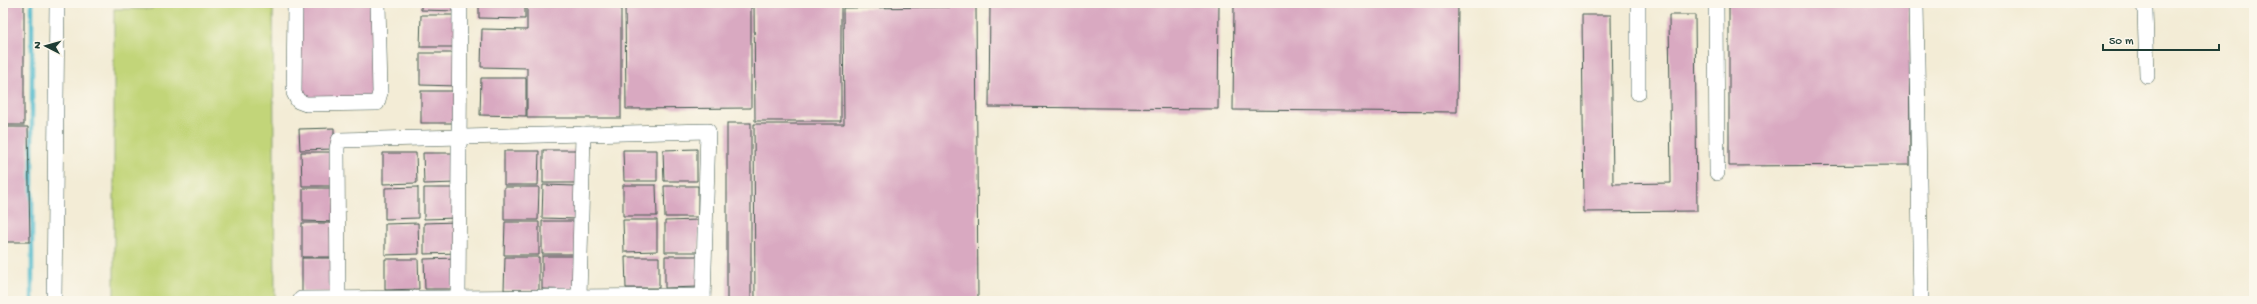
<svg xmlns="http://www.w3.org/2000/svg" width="2257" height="304" viewBox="0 0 2257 304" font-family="'Gochi Hand',sans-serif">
  <rect width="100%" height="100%" fill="#fbf7ec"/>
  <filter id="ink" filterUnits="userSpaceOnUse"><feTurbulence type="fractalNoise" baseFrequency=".025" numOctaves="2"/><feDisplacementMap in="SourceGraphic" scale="8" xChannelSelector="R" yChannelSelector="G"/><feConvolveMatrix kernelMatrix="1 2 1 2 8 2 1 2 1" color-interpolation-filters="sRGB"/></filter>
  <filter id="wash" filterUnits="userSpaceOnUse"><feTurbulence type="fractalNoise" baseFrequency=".012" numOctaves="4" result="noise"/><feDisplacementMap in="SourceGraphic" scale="16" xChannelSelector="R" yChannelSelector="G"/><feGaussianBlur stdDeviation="0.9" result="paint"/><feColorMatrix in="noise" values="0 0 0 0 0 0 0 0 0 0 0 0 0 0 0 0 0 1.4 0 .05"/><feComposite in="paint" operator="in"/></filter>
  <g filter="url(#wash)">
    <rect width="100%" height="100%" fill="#f3ecd6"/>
    <!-- green -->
    <path fill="#c2d579" stroke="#708956" d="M153 3H273L275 301H114V9H152Z"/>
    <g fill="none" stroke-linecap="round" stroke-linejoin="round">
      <!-- stream -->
      <path stroke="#50bacc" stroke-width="4.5" d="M32 301V3"/>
    </g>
    <g id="blocks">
      <!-- building -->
      <g fill="#d9a9c1">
        <rect x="3" y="3" width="21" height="122"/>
        <path d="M298 3H377L374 100H299Z"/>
        <path d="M421 3H458V11L421 10Z"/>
        <path d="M479 3H525V19L479 18Z"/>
        <path d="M527 3H621V118H527V68L481 67 482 29 527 30Z"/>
        <path d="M625 3H751V108L626 109Z"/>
        <path d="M754 3H841V121H755Z"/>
        <path d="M990 3H1219L1218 109 989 107Z"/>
        <path d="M1234 3H1458L1457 112 1233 110Z"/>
        <path d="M1729 3H1909L1910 165 1729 166Z"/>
        <path d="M976 7 978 301H755L754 124H844L843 8Z"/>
        <path d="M421 15H458L457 47H420Z"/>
        <path d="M1582 15H1611L1613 184 1671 183 1669 15H1695L1697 211 1584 212Z"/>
        <path d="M420 53H457V86L420 85Z"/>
        <path d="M481 78H526V116L480 115Z"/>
        <rect x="421" y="91" width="37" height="32"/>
        <rect x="727" y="123" width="24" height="178"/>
        <path d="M3 127H28L30 242H3Z"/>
        <path d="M334 128V149L300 150 299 129Z"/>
        <path d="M697 149V181H664L663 150Z"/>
        <rect x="543" y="150" width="34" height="33"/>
        <path d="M623 150H657V181H624Z"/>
        <path d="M504 151H539L538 185H504Z"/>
        <path d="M301 152H334V186H302Z"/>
        <path d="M383 153H416L417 183 383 184Z"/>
        <path d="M423 153H457V183L424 184Z"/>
        <path d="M543 185 577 186V219L542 218Z"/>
        <path d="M623 185H656L657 216H623Z"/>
        <path d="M664 186H698V217H665Z"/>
        <path d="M418 187V218L385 219V188Z"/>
        <path d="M504 187H539L538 220H504Z"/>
        <path d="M303 188H335L336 222 303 221Z"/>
        <path d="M424 188H457V218L424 219Z"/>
        <path d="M623 220H657V251L624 252Z"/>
        <path d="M699 220V252H665V221Z"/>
        <path d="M542 221H577L576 254H542Z"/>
        <path d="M457 222 458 253 424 254V223Z"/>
        <path d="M505 222H539V255H504Z"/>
        <rect x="302" y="223" width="33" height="34"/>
        <path d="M418 223 419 254 385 255V224Z"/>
        <path d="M542 256H577V290L542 289Z"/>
        <path d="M665 256H699V287L665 288Z"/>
        <path d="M505 257H539V290H504Z"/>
        <path d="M625 257H659V288H626Z"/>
        <rect x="302" y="258" width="33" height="34"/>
        <path d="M457 258 458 289H425L424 259Z"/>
        <path d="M385 259H418L419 289 385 290Z"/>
      </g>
    </g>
  </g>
  <g filter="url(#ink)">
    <use href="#blocks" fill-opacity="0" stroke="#3f574c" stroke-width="1"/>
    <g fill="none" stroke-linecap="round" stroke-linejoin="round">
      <defs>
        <g id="minor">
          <path d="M295 3 294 93 298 101 306 104 377 103 380 93 378 3"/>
          <path d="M1716 3 1717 173"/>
          <path d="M1916 3 1921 301"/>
          <path d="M2142 3 2145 9 2147 76"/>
          <path d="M1638 93V3"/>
          <path d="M579 297 583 134"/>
          <path d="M458 298 460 3"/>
          <path d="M301 299 703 296"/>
          <path d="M338 299 337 148 339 140 708 131 703 301"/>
          <path d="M54 301 57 3"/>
        </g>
      </defs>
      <!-- minor casing -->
      <use href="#minor" stroke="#3f574c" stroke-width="16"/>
      <!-- minor -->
      <use href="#minor" stroke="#fff" stroke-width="15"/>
    </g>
  </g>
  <!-- margin -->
  <rect width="2257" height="304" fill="none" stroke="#fbf7ec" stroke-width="16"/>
  <!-- north arrow -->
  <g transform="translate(46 46) rotate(276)" stroke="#fbf7ec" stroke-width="3" paint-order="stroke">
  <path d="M0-3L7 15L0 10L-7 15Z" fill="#1f3d34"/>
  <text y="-6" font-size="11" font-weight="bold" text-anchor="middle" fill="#1f3d34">N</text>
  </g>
  <!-- scale -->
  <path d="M2103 44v6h116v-6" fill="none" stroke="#1f3d34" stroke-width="2"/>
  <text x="2109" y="44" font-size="12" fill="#1f3d34" stroke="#fbf7ec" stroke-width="3" paint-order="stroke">50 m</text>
</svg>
